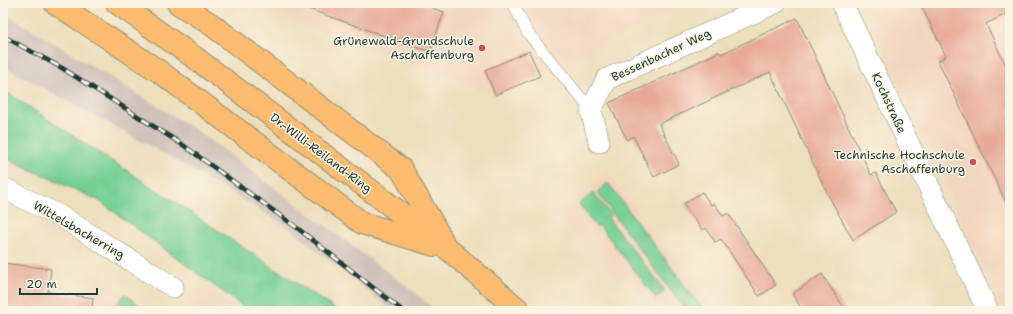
<svg xmlns="http://www.w3.org/2000/svg" width="1013" height="314" viewBox="0 0 1013 314" font-family="'Shantell Sans',sans-serif">
  <rect width="100%" height="100%" fill="#fcf5e5"/>
  <filter id="ink" filterUnits="userSpaceOnUse"><feTurbulence type="fractalNoise" baseFrequency=".025" numOctaves="2"/><feDisplacementMap in="SourceGraphic" scale="8" xChannelSelector="R" yChannelSelector="G"/><feConvolveMatrix kernelMatrix="1 2 1 2 8 2 1 2 1" color-interpolation-filters="sRGB"/></filter>
  <filter id="wash" filterUnits="userSpaceOnUse"><feTurbulence type="fractalNoise" baseFrequency=".012" numOctaves="4" result="noise"/><feDisplacementMap in="SourceGraphic" scale="16" xChannelSelector="R" yChannelSelector="G"/><feGaussianBlur stdDeviation="0.9" result="paint"/><feColorMatrix in="noise" values="0 0 0 0 0 0 0 0 0 0 0 0 0 0 0 0 0 1.4 0 .05"/><feComposite in="paint" operator="in"/></filter>
  <g filter="url(#wash)">
    <rect width="100%" height="100%" fill="#eddebc"/>
    <!-- built -->
    <g fill="#f2d5be">
      <path d="M264 3H687L540 76 495 95 414 64 323 33 273 9Z"/>
      <path d="M890 3H1010V311H1004L867 13Z"/>
      <path d="M607 172 716 311H655L555 214Z"/>
      <path d="M87 265 147 311H82Z"/>
      <path d="M204 285 237 311H186Z"/>
    </g>
    <!-- industrial -->
    <path fill="#cfc1ba" d="M3 12 195 129 409 288 437 311H393L285 225 170 157 3 66Z"/>
    <!-- green -->
    <g fill="#75cf95" stroke="#4a8664">
      <path d="M3 90 190 212 338 311H249L98 200 3 157Z"/>
      <path d="M608 183 704 311H686L597 192Z"/>
      <path d="M593 193 611 215 608 218 665 291 656 298 599 225 596 227 579 204Z"/>
      <path d="M125 294 147 311H112Z"/>
    </g>
    <g id="blocks">
      <!-- building -->
      <g fill="#e8aa98">
        <path d="M301 3H418L444 12 430 52 300 6Z"/>
        <path d="M920 3H1010V12L986 24 1010 74V211L938 61 946 56Z"/>
        <path d="M797 18 871 175 876 173 896 212 853 240 828 195 770 72 659 124 679 164 654 177 633 136 627 140 609 103 719 52 721 54Z"/>
        <path d="M529 51 540 76 495 95 485 70Z"/>
        <path d="M702 192 711 205 714 203 723 216 728 213 776 285 759 296 721 239 715 242 706 228 702 230 684 204Z"/>
        <path d="M3 263 51 269 48 292 93 298 92 311H3Z"/>
        <path d="M822 274 846 311H803L792 294Z"/>
      </g>
    </g>
  </g>
  <g filter="url(#ink)">
    <use href="#blocks" fill-opacity="0" stroke="#868e78" stroke-width="1"/>
    <g fill="none" stroke-linecap="round" stroke-linejoin="round">
      <defs>
        <path id="lane" d="M513 3 527 32 591 110"/>
        <g id="street">
          <path d="M842 3 988 311"/>
          <path d="M599 142 591 110 607 79 775 3"/>
          <path d="M3 188 60 216 173 287"/>
        </g>
        <g id="highway">
          <path d="M55 3 160 72 362 223 434 245"/>
          <path d="M117 3 198 60 448 249 520 311"/>
          <path d="M178 3 212 25 401 169 442 240"/>
        </g>
      </defs>
      <!-- lane casing -->
      <use href="#lane" stroke="#868e78" stroke-width="12"/>
      <!-- street casing -->
      <use href="#street" stroke="#868e78" stroke-width="22"/>
      <!-- highway casing -->
      <use href="#highway" stroke="#868e78" stroke-width="24"/>
      <!-- lane -->
      <use href="#lane" stroke="#fff" stroke-width="11"/>
      <!-- street -->
      <use href="#street" stroke="#fff" stroke-width="21"/>
      <!-- highway -->
      <use href="#highway" stroke="#fdbc6f" stroke-width="22"/>
      <defs>
        <path id="rail" d="M3 36 62 68 183 145 296 227 403 311"/>
      </defs>
      <!-- rail casing -->
      <use href="#rail" stroke="#1f3d34" stroke-width="4.5"/>
      <!-- rail -->
      <use href="#rail" stroke="#fcf5e5" stroke-width="3" stroke-dasharray="9" stroke-linecap="butt"/>
    </g>
  </g>
  <!-- markers -->
  <g fill="#d1495b" stroke="#fcf5e5" stroke-width="1.5">
    <circle cx="482" cy="48" r="4"/>
    <circle cx="973" cy="162" r="4"/>
  </g>
  <g text-anchor="middle" stroke-width="3" stroke-linejoin="round" paint-order="stroke">
    <!-- poi labels -->
    <g font-size="12" fill="#1f3d34" stroke="#fcf5e5" text-anchor="end">
      <text x="474" y="45">Grünewald-Grundschule<tspan x="474" dy="14">Aschaffenburg</tspan></text>
      <text x="965" y="159">Technische Hochschule<tspan x="965" dy="14">Aschaffenburg</tspan></text>
    </g>
    <!-- street labels -->
    <g font-size="12" fill="#1f3d34" stroke="#fcf5e5">
      <text transform="translate(661 55) rotate(-25)" y="4">Bessenbacher Weg</text>
      <text transform="translate(889 103) rotate(65)" y="4">Kochstraße</text>
      <text transform="translate(321 153) rotate(37)" y="4">Dr.-Willi-Reiland-Ring</text>
      <text transform="translate(79 230) rotate(30)" y="4">Wittelsbacherring</text>
    </g>
  </g>
  <!-- margin -->
  <rect width="1013" height="314" fill="none" stroke="#fcf5e5" stroke-width="16"/>
  <!-- scale -->
  <path d="M20 288v6h77v-6" fill="none" stroke="#1f3d34" stroke-width="2"/>
  <text x="26" y="288" font-size="12" fill="#1f3d34" stroke="#fcf5e5" stroke-width="3" paint-order="stroke">20 m</text>
</svg>
